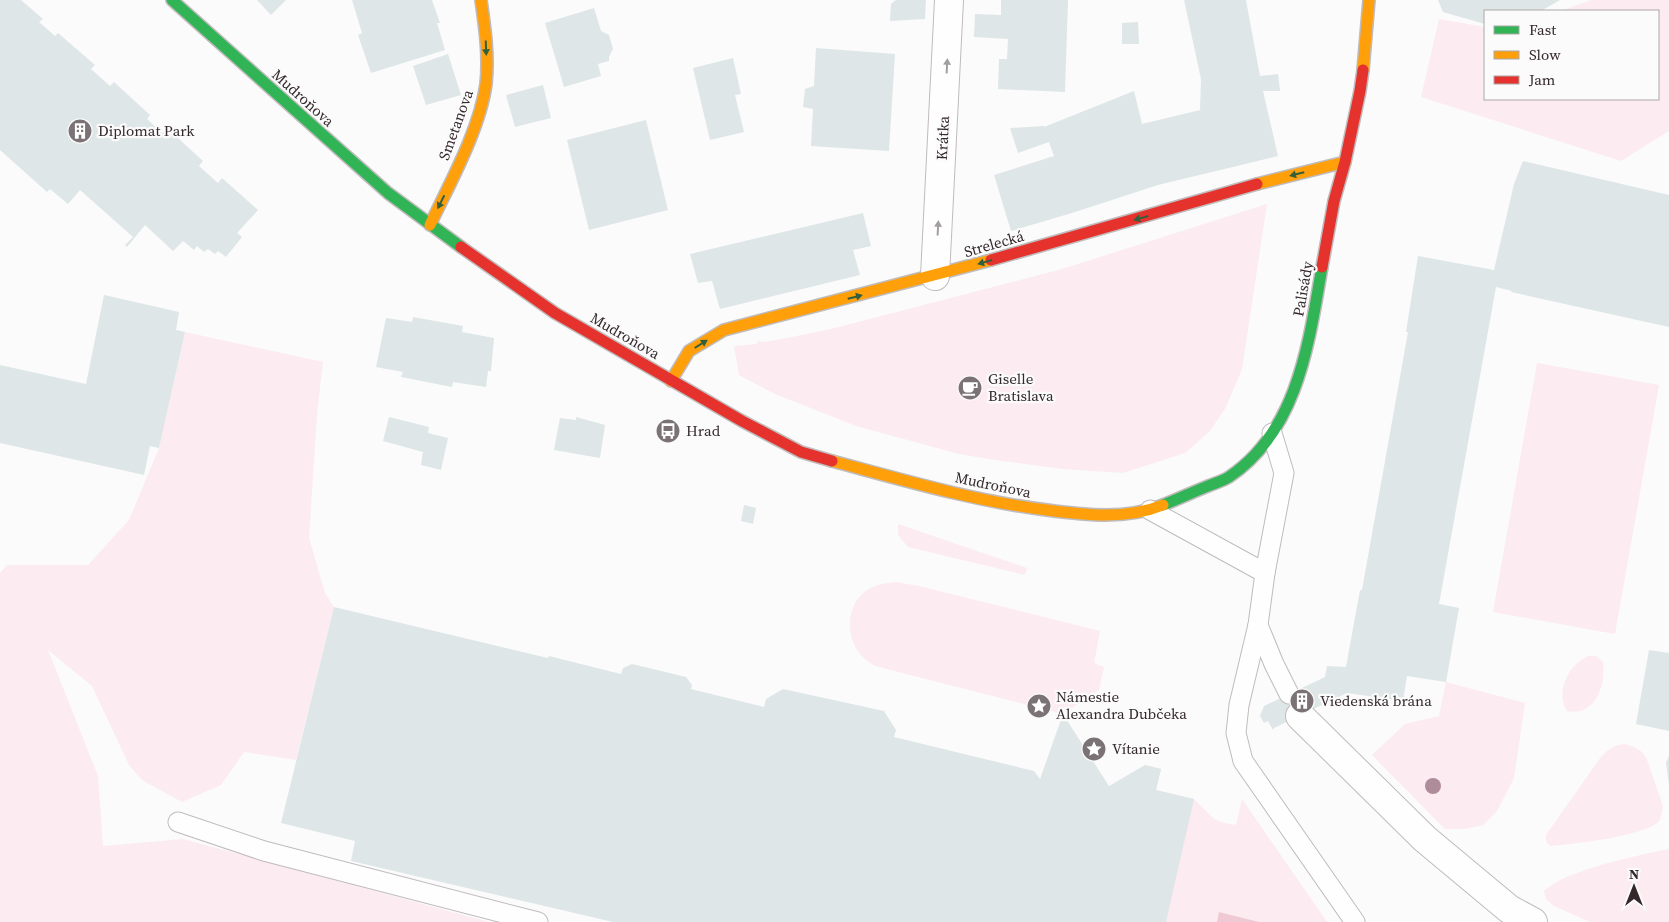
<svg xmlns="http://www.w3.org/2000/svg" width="1669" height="922" viewBox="0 0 1669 922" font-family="'Source Serif 4',serif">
  <rect width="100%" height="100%" fill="#fbfbfb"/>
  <!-- green -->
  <g fill="#fcebf0">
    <path d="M1591 0H1669V131L1621 161 1421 97 1439 19 1485 27V99H1658V11H1561Z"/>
    <path d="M1267 204 1242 369 1226 407 1210 431 1185 453 1123 473 1063 469 995 460 959 454 856 426 775 394 739 375 734 346 757 344V341L764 342 787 338 831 329 1062 269Z"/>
    <path d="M185 332 323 362 317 414 309 538 325 593 334 607 296 760 244 752 221 785 182 802 142 780 129 765 92 686 48 650 98 776 103 846 183 839 489 922H0V573L7 565H88L129 520 159 448Z"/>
    <path d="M1537 363 1659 385 1615 634 1493 612Z"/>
    <path d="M898 524 1027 568 1025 575 908 547 898 535Z"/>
    <path d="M896 582 919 586 1100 631 1094 663 1104 667 1099 690 1063 714 875 666C870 663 864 659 860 654 845 635 846 602 869 589 877 584 887 583 896 582Z"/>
    <path d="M1588 656H1596L1603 662C1606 684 1596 717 1567 711 1555 693 1568 665 1588 656Z"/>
    <path d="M1446 682 1525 703 1514 778 1497 811 1483 825 1465 829H1445L1372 755 1405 724 1439 716Z"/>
    <path d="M1625 744 1634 747 1642 752 1647 760 1663 806 1660 820C1648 836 1573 844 1551 846 1546 844 1546 840 1546 835L1601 757C1608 749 1614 745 1625 744Z"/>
    <path d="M1145 765 1161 769 1156 790 1194 799 1214 819 1224 823 1236 825 1242 799 1327 922H1076Z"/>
    <path d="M1669 849V922H1590L1554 906 1546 899 1544 891C1565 870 1639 855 1669 849Z"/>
  </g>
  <!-- water -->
  <path fill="#efcad5" d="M1219 912 1259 922H1217Z"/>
  <!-- building -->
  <g fill="#dee6e7">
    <path d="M0 0H21L43 19 39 22 55 36 58 33 95 65 91 69 110 86 114 82 150 115 147 119 162 133 167 128 203 161 199 166 218 183 222 178 258 210 237 233 242 237 226 257 218 251 215 254 208 249 204 252 197 246 194 250 183 241 173 251 145 225 127 247 125 245 133 237 80 190 68 204 50 189 47 192 0 150Z"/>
    <path d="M257 0H286L271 15Z"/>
    <path d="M352 0H432L440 23H437L445 50 371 73 358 35 362 33Z"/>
    <path d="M896 0H926L925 19 890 21 891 4Z"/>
    <path d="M1001 0H1068L1065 92 998 89 999 59H1007L1008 39 974 37 975 14 1001 15Z"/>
    <path d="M1184 0H1246L1260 76 1278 74 1280 91H1263L1278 156 1158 185 1072 213 1011 231 994 175 1054 156 1049 142 1018 153 1010 128 1044 126V127L1134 91 1142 124 1200 110 1201 79Z"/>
    <path d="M1438 0H1560L1541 11H1485V24L1443 12Z"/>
    <path d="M594 8 601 31 609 35 613 49 609 57V61L598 64 601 76 564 87 545 23Z"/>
    <path d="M1138 22 1139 44H1122V23Z"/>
    <path d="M816 48 895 54 889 151 811 146 813 109 803 107 805 89 814 86Z"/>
    <path d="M448 54 461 95 426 105 413 66Z"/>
    <path d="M733 58 741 94 735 95 744 132 710 140 693 68Z"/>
    <path d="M543 85 551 118 515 127 506 95Z"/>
    <path d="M646 120 668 210 589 230 567 140Z"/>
    <path d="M1523 161 1669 195V327L1511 292 1512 291 1496 287 1439 604 1459 608 1446 682 1407 676 1403 701 1347 693 1274 728 1273 730 1268 721 1264 723 1260 716 1264 706 1325 677 1327 666 1346 667 1360 590H1362L1408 332H1406L1418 256 1494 270 1514 184Z"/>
    <path d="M863 213 871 246 853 250 860 275 720 309 712 281 698 283 690 254Z"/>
    <path d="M104 295 179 312 176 330 185 332 159 448 150 446 144 475 0 443V365L86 384Z"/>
    <path d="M413 317 463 326 462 332 494 338 491 371H488L486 387 453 382 452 387 401 377 403 372 376 367 386 318 412 322Z"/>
    <path d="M389 417 429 427 428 433 448 438 441 470 421 465 423 452 383 441Z"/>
    <path d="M576 417 605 425 600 458 554 450 560 418 576 420Z"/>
    <path d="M744 505 756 508 753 524 741 521Z"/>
    <path d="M334 607 548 658 549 656 621 674 623 668 632 664 686 677 692 685 691 689 764 707 766 699 783 689 884 711 896 730 894 737 1034 771 1040 779 1063 714 1109 786 1145 765 1161 769 1156 790 1194 799 1166 922H613L351 861 355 841 281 823Z"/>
    <path d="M1649 650 1669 653V731L1636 724Z"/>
    <path d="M1669 756V784L1666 763Z"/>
  </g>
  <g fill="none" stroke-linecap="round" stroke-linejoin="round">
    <defs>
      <g id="lane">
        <path d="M1150 510 1265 573 1258 625 1239 705 1236 733 1243 761 1355 922"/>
        <path d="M1265 573 1284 473 1272 433"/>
        <path d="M1258 625 1274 664 1289 694"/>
        <path d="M178 822 264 851 538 922"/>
      </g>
      <g id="street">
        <path d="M935 276 949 0"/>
        <path d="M1300 716 1425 839 1509 909 1533 922"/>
      </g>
      <g id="fast">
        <path d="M172 0 388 193 461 247"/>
        <path d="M1163 505C1178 499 1193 492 1208 486 1215 483 1223 481 1229 477 1298 431 1309 342 1322 267"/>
      </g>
      <g id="slow">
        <path d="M1363 70 1369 0"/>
        <path d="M1257 184 1345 162"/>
        <path d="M430 225C450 183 480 129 486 84 489 56 485 28 481 0"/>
        <path d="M671 381 689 351 724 330 991 260"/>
        <path d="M832 461C903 480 974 501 1047 510 1085 515 1126 520 1163 505"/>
      </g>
      <g id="jam">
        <path d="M461 247 555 313 742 421 801 452 832 461"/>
        <path d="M991 260 1257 184"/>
        <path d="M1322 267 1334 201 1345 162 1360 91 1363 70"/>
      </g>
    </defs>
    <!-- lane casing -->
    <use href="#lane" stroke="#c0bbbc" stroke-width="21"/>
    <!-- street casing -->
    <use href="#street" stroke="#c0bbbc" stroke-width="30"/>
    <!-- fast casing -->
    <use href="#fast" stroke="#c0bbbc" stroke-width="14"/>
    <!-- slow casing -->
    <use href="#slow" stroke="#c0bbbc" stroke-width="14"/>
    <!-- jam casing -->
    <use href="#jam" stroke="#c0bbbc" stroke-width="14"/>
    <!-- lane -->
    <use href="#lane" stroke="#fefefe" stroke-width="19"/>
    <!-- street -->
    <use href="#street" stroke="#fefefe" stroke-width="28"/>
    <!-- fast -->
    <use href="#fast" stroke="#30b455" stroke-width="11"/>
    <!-- slow -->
    <use href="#slow" stroke="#ff9f0a" stroke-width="11"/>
    <!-- jam -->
    <use href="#jam" stroke="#e5322d" stroke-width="11"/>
  </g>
  <!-- trees -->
  <circle fill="#af8c99" cx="1433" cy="786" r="8"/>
  <!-- one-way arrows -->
  <defs><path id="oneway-solid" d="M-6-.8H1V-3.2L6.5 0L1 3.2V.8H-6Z" transform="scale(1.25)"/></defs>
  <g fill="#32603c">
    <use href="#oneway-solid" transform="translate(486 48) rotate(88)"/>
    <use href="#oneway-solid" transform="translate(1297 174) rotate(166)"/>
    <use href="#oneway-solid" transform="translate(441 202) rotate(116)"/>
    <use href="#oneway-solid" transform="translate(1141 218) rotate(164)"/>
    <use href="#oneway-solid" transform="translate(985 262) rotate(164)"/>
    <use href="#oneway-solid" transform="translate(855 297) rotate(-14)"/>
    <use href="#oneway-solid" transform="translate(701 344) rotate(-32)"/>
  </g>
  <g fill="#a39e9f">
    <use href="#oneway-solid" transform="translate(947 66) rotate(-87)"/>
    <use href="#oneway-solid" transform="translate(938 228) rotate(-87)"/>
  </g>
  <!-- icons -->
  <defs>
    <symbol id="building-disc" viewBox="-11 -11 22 22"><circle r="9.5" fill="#7a7274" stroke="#fbfbfb"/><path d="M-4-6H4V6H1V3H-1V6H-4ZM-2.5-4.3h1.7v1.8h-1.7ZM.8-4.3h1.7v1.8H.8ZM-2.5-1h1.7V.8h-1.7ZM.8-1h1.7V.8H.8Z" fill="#fff"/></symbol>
    <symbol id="cafe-disc" viewBox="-11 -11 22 22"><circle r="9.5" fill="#7a7274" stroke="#fbfbfb"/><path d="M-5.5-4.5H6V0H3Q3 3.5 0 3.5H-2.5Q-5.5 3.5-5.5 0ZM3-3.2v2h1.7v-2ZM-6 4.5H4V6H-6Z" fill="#fff"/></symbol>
    <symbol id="bus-disc" viewBox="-11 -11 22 22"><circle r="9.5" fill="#7a7274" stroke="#fbfbfb"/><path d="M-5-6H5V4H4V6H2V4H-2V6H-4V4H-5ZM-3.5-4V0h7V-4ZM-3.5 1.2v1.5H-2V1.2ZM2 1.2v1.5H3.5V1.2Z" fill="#fff"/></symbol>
    <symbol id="sight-disc" viewBox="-11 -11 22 22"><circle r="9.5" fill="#7a7274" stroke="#fbfbfb"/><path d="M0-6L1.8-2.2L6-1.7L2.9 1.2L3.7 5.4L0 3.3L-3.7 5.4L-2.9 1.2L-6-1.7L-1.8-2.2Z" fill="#fff"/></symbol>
  </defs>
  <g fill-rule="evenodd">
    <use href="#building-disc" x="66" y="117" width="28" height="28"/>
    <use href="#cafe-disc" x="956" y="374" width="28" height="28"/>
    <use href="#bus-disc" x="654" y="417" width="28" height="28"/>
    <use href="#building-disc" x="1288" y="687" width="28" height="28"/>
    <use href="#sight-disc" x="1025" y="692" width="28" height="28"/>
    <use href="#sight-disc" x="1080" y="735" width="28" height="28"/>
  </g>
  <g text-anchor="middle" stroke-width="4.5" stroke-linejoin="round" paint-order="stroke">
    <!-- street labels -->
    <g font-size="15" fill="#34282b" stroke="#fbfbfb">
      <text transform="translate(303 98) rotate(42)" y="5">Mudroňova</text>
      <text transform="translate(456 125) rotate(-70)" y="5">Smetanova</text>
      <text transform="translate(943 138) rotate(-87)" y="5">Krátka</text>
      <text transform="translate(994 244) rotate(-16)" y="5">Strelecká</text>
      <text transform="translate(1303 289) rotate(-80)" y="5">Palisády</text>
      <text transform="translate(625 336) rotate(30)" y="5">Mudroňova</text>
      <text transform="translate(993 485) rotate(12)" y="5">Mudroňova</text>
    </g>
    <!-- poi labels -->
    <g font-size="15" fill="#34282b" stroke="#fbfbfb" text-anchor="start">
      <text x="98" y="136">Diplomat Park</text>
      <text x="988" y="384">Giselle<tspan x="988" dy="17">Bratislava</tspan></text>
      <text x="686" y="436">Hrad</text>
      <text x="1056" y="702">Námestie<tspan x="1056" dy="17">Alexandra Dubčeka</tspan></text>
      <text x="1320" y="706">Viedenská brána</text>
      <text x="1112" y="754">Vítanie</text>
    </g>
  </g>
  <!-- legend -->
  <rect x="1484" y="10" width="175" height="90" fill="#fbfbfb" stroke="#aba7a8"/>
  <rect x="1494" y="26" width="25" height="8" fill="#30b455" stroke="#aba7a8"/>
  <text x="1529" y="35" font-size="15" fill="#34282b">Fast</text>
  <rect x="1494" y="51" width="25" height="8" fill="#ff9f0a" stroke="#aba7a8"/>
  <text x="1529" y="60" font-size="15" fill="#34282b">Slow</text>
  <rect x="1494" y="76" width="25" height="8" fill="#e5322d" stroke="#aba7a8"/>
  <text x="1529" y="85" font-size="15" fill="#34282b">Jam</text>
  <!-- north arrow -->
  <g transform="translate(1634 887)" stroke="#fbfbfb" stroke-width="4" paint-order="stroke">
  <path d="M0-4L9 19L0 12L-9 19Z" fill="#34282b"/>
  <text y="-8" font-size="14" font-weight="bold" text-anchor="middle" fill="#34282b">N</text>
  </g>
</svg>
